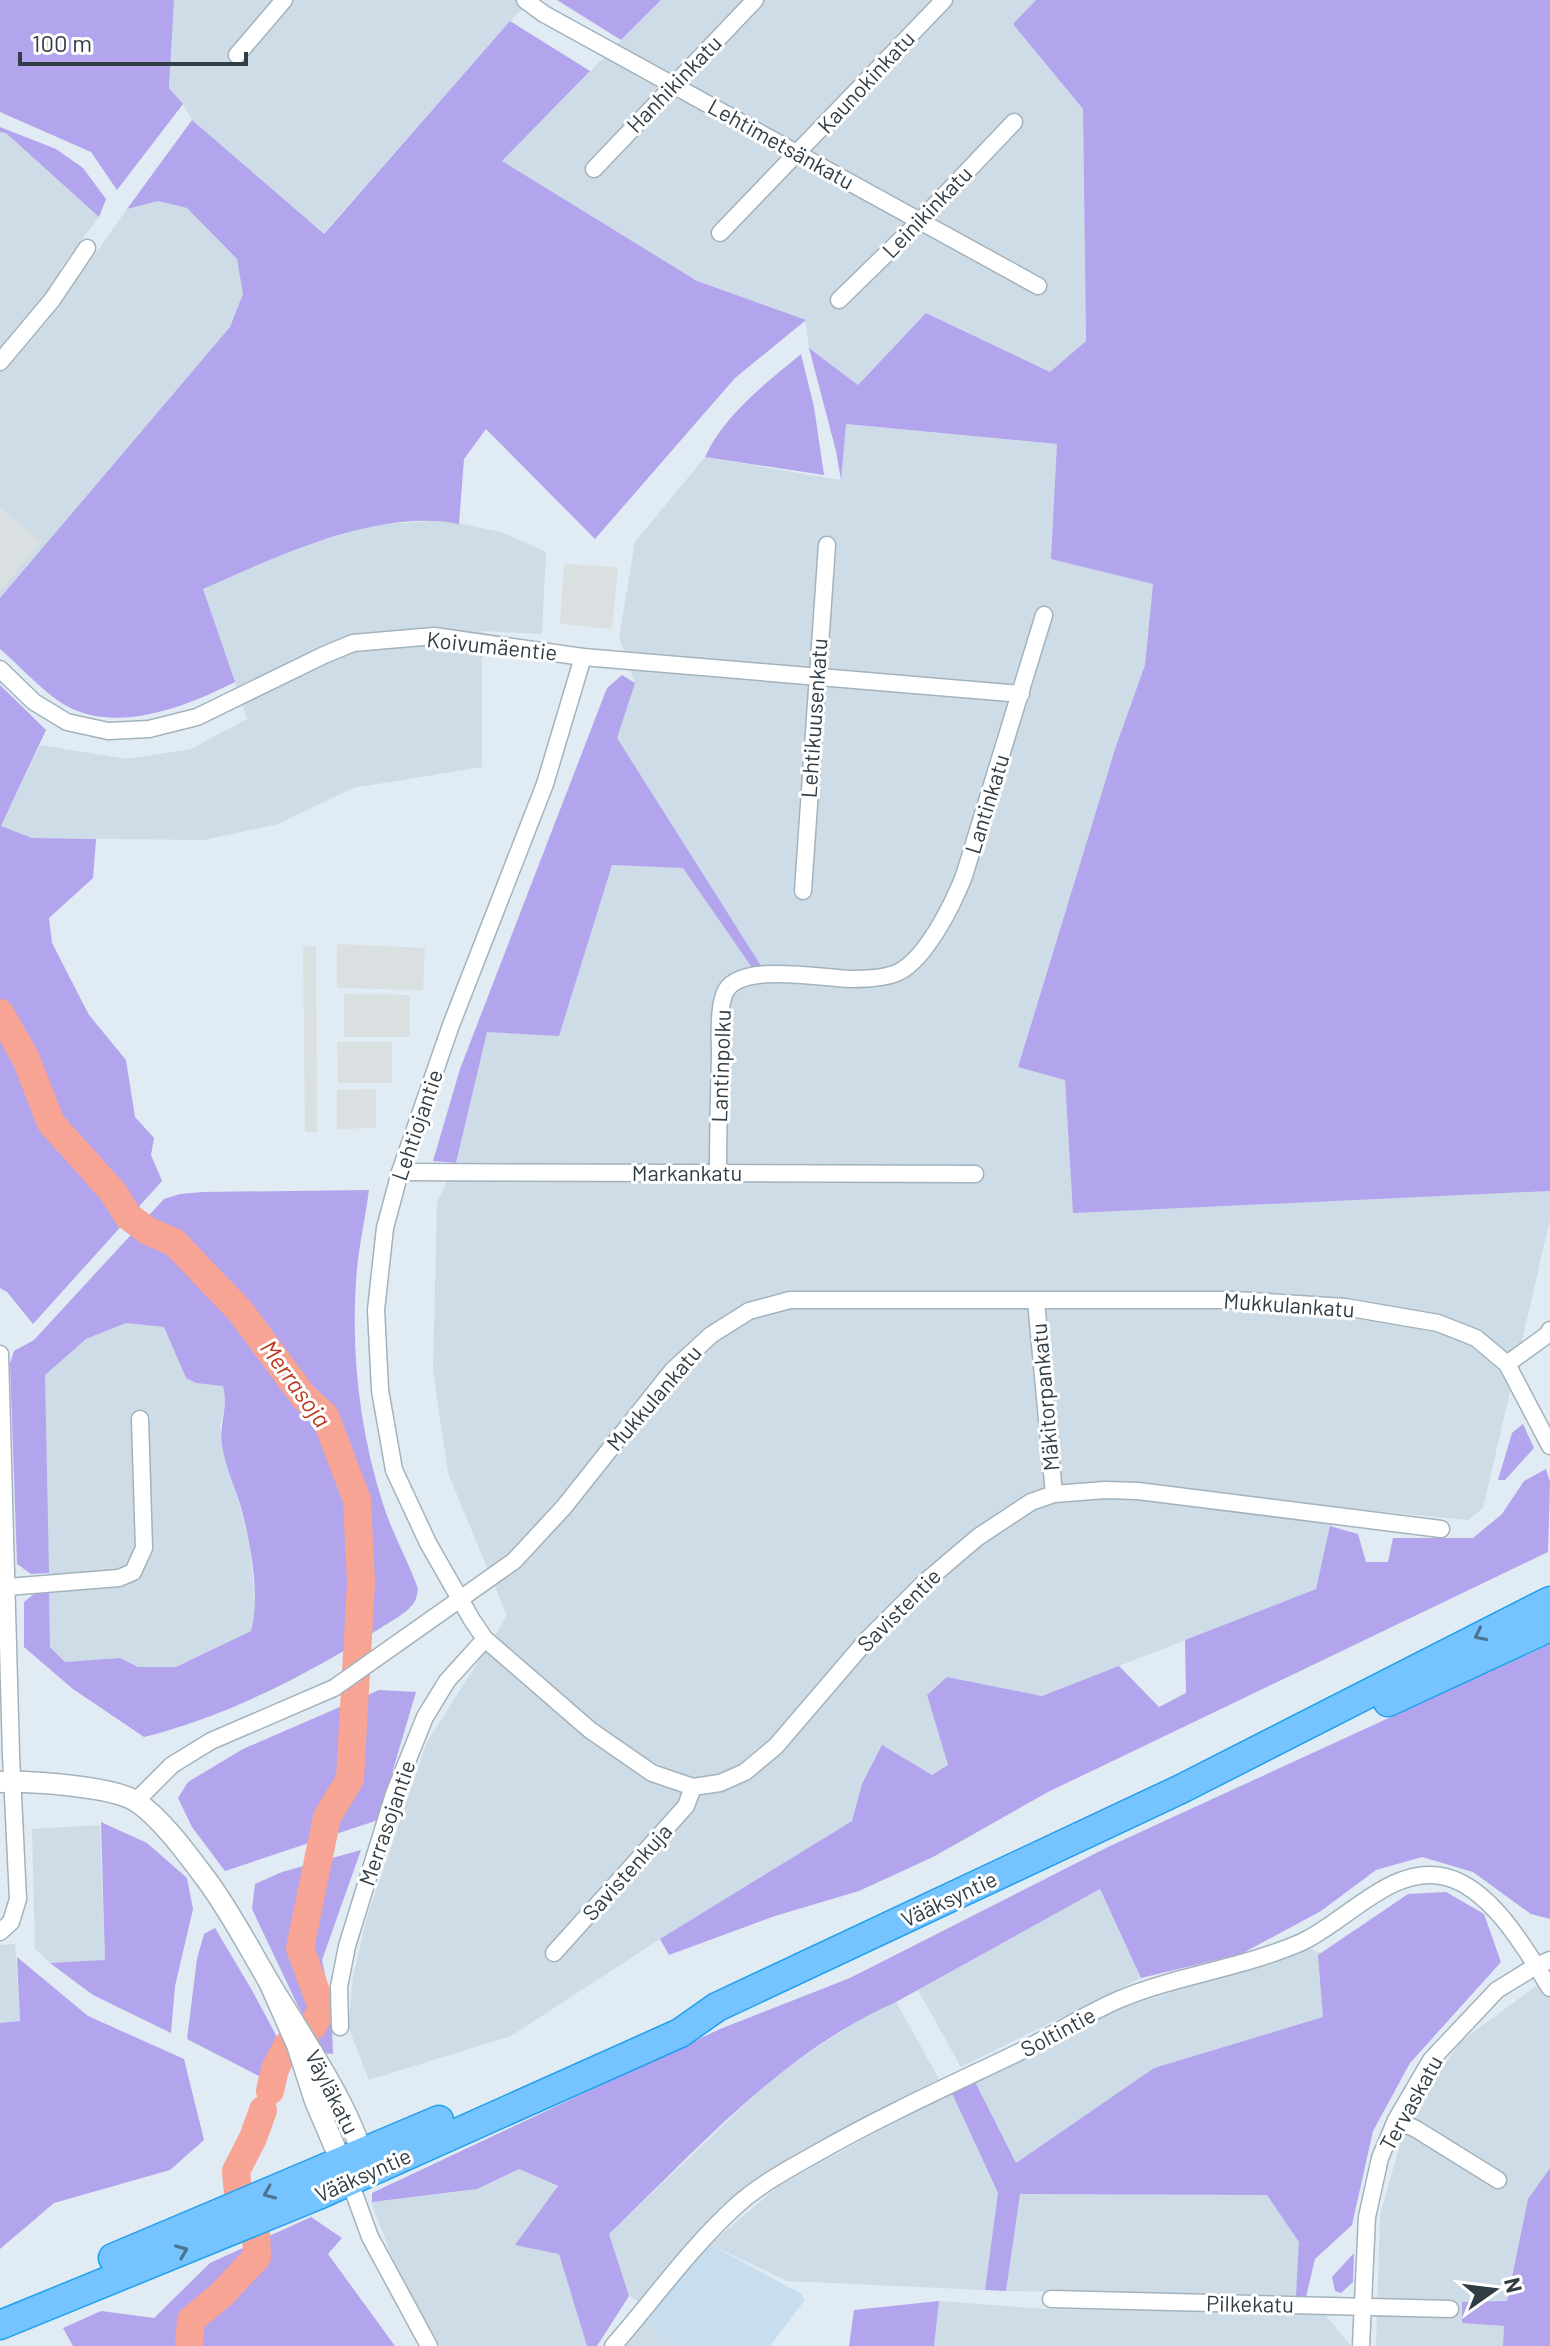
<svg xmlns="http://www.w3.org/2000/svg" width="1550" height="2346" viewBox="0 0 1550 2346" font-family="Barlow,sans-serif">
  <rect width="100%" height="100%" fill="#e1ebf3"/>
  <!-- residential -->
  <g fill="#cedce7">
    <path d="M174 0H532L510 21 323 234 192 120 183 104 169 89Z"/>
    <path d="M661 0H1036L1013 24 1083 109 1086 341 1050 372 926 313 858 385 809 348 805 320 697 281 501 161Z"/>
    <path d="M0 132 6 133 99 217 60 269 75 282 127 209 158 201 187 208 237 259 244 294 230 327 0 598Z"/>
    <path d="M845 424 1057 444 1153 584 1145 665 1116 746 1018 1066 1065 1080 1073 1212 1550 1191V1220L1483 1508 1468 1520 1335 1507 1316 1589 1042 1696 947 1677 927 1695 948 1765 932 1776 862 1784 852 1821 660 1939 511 2036 369 2080 348 2026 353 1977 367 1917 427 1742 507 1616 448 1473 433 1371 437 1202 456 1163 487 1031 559 1036 611 865 683 868 753 969H762L616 737 635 683 619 637 635 542 705 457 841 480Z"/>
    <path d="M442 520 501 532 546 552 542 634 482 631V767L353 788 278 824 204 840 32 838 1 826 40 745 127 759 191 749 247 719 203 589 299 547 375 525Z"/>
    <path d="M126 1323 165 1327 186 1378 196 1383 223 1385 227 1399 220 1426 250 1548 256 1614 251 1631 176 1667H138L120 1658 65 1662 50 1647 44 1375 86 1339Z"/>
    <path d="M100 1825 105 1961 50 1963 35 1949 32 1829Z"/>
    <path d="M1100 1889 1141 1978 961 2067 918 1990Z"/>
    <path d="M15 1944 20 2021 0 2023V1945Z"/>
    <path d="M1308 1948 1321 1953 1323 2017 1154 2068 1016 2163 974 2083 1119 2009Z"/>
    <path d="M1550 1976V2168L1528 2199 1507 2301 1462 2302V2323L1504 2326 1503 2346H1376L1380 2215 1406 2123 1460 2042Z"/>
    <path d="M896 2002 939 2079 868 2116 733 2198 640 2303 629 2296 609 2234 777 2074 863 2017Z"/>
    <path d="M951 2091 998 2193 985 2290 787 2281 710 2244 780 2185Z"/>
    <path d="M519 2169 558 2187 559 2254 587 2346H440L397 2270 371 2202 473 2190Z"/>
    <path d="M1019 2194 1267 2195 1300 2243 1296 2296 1006 2291Z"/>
    <path d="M939 2301 1045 2309 1323 2312 1351 2346H934Z"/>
    <path d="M643 2319 676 2346H621Z"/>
  </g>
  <!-- education -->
  <path fill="#c8ddee" d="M710 2244 801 2294 805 2300 770 2346H676L643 2319Z"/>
  <!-- green -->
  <g fill="#b2a4ed">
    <path d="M0 0H174L169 88 183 104 117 190 91 152 0 112Z"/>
    <path d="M557 0H661L621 40Z"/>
    <path d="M1036 0H1550V1191L1073 1213 1065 1080 1018 1067 1116 746 1145 665 1153 584 1051 559 1057 444 846 424 841 480 836 451 809 348 858 385 926 313 1050 372 1086 341 1083 109 1013 24Z"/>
    <path d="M510 21 590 71 502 161 697 281 806 320 735 378 595 539 486 429 464 459 459 524C377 508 276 557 203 589L235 682C187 706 117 735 65 705 43 692 20 666 0 649V598L230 327 243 294 237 259 187 208 158 201 127 209 192 120 324 234Z"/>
    <path d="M0 127 56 149 83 168 106 199 99 217 6 133 0 132Z"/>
    <path d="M801 354 814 407 824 475 705 457C724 415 766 383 801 354Z"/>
    <path d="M622 675 635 683 617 738 763 969H753L683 868 612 865 559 1036 487 1032 456 1163 433 1161 460 1069 607 688Z"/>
    <path d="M0 685 46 730 1 826 32 838 96 839 93 878 49 918 52 943 89 1015 126 1060 135 1117 154 1138 151 1155 162 1181 33 1324 7 1292 0 1288Z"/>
    <path d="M369 1190C365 1220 358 1250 356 1281 351 1356 360 1432 383 1504 392 1533 408 1560 418 1589 417 1593 417 1597 415 1601 410 1611 392 1621 382 1627 312 1673 225 1717 144 1737L73 1689 24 1647V1602L34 1594 49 1592 50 1647 65 1662 120 1658 138 1667H176L251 1631C261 1596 250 1540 240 1504 234 1485 225 1465 222 1445 219 1422 229 1407 223 1386L196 1383 186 1378 164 1327 126 1323 86 1339 45 1375 49 1573 31 1574 17 1564 10 1363 14 1351 34 1340 164 1199 180 1194 203 1192Z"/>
    <path d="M1523 1424 1534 1448 1505 1480H1498L1512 1433Z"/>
    <path d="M1546 1469 1550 1482 1548 1552 1048 1792 933 1857 859 1891 775 1916 669 1955 660 1939 852 1821 862 1784 882 1745 932 1775 948 1765 927 1695 947 1677 1042 1696 1119 1666 1159 1707 1186 1693 1185 1640 1316 1589 1330 1526 1358 1534 1366 1562H1388L1393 1538H1473L1502 1514 1524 1481Z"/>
    <path d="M1550 1644V1919L1531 1914 1473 1872 1422 1857 1376 1870 1321 1911 1241 1954 1141 1978 1100 1889 896 2002C782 2052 698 2149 609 2234L629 2296 597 2346H587L559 2254 515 2245 558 2186 519 2169 477 2189 372 2202V2193L720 2029 850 1978 1110 1846Z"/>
    <path d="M379 1690 416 1692 378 1820 225 1871 192 1827 178 1798 188 1782 243 1749Z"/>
    <path d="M101 1822 147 1843 187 1878 193 1909 175 1986 171 2033 93 1995 50 1963 105 1960Z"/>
    <path d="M361 1850 322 1960 331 2003 333 2054 323 2053 298 2006 252 1909 255 1884 282 1872Z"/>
    <path d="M1446 1892 1484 1914 1501 1962 1410 2063 1373 2131 1352 2225 1315 2259 1306 2297 1296 2296 1299 2242 1267 2195 1020 2194 1006 2291 985 2290 998 2193 951 2091 975 2082 1016 2163 1154 2068 1323 2017 1318 1955 1408 1894Z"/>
    <path d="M215 1928 253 1992 285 2052 280 2087 187 2039 197 1959 204 1934Z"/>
    <path d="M17 1957 88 2016 184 2059 204 2140 170 2170 54 2203 0 2249V2023L20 2021Z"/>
    <path d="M1550 2168V2346H1503L1504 2326 1462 2323V2302L1507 2301 1528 2199Z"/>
    <path d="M311 2217 342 2238 328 2254 395 2346H73L63 2328 101 2311 154 2318 210 2263Z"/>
    <path d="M1354 2253 1353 2282 1341 2293 1335 2291 1332 2277Z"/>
    <path d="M939 2301 934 2346H849L854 2310Z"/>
  </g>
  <!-- parking -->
  <g fill="#dadfe2">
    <path d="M0 507 41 542 0 591Z"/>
    <path d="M564 564 618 567 612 629 560 624Z"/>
    <path d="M337 944 425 948 423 990 337 988Z"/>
    <path d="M316 946 317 1132H305L303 947Z"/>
    <path d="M344 994 410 995V1037H344Z"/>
    <path d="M337 1042H392V1083H338Z"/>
    <path d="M376 1089V1128L337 1129V1090Z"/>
  </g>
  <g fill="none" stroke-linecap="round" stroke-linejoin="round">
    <!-- river -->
    <g stroke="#f8a494" stroke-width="28">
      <path d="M0 1013 26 1059 51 1123 113 1192 128 1216 148 1231 174 1242 240 1311 304 1397 325 1416 357 1500 361 1583 350 1779 327 1817 300 1948 322 2008 313 2026"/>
      <path d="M270 2091 275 2069 288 2044"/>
      <path d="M238 2194 236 2171 253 2138 263 2110"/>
      <path d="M189 2346 191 2320 221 2295 257 2257 256 2233"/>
    </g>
    <defs>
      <g id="minor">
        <path d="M525 0 544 14 1038 286"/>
        <path d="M237 55 284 0"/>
        <path d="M594 169 755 0"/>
        <path d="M720 233 944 0"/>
        <path d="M839 300 920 221 1014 122"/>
        <path d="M0 362 52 300 87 248"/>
        <path d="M583 657 545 784 451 1025 400 1172 385 1228 376 1310 380 1390 394 1470 428 1543 472 1620 485 1639 590 1730 652 1773 693 1787 720 1783 745 1772 776 1746 866 1641 925 1582 978 1537 1031 1502 1054 1494 1105 1490 1138 1491 1441 1529"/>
        <path d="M0 669 34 702 67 722 108 731 149 729 197 717 324 655 353 643 434 636 583 657 1021 694"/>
        <path d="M803 891 827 545"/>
        <path d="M400 1172 975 1174"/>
        <path d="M718 1173C718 1134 719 1095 720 1056 720 1037 718 1013 724 995 735 960 824 979 851 979 864 979 882 978 894 974 924 964 953 904 964 876L1044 615"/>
        <path d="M1036 1301 1054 1494"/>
        <path d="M0 1354 11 1755 18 1899 11 1922 0 1932"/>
        <path d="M1507 1364 1547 1335 1550 1330"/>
        <path d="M7 1587 119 1578 133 1572 144 1548 140 1419"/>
        <path d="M136 1801 172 1765 211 1741 334 1688 514 1561 564 1507 672 1371 711 1335 749 1311 790 1300H1235L1345 1307 1438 1323 1476 1338 1507 1364 1550 1446"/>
        <path d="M554 1953 686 1806 693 1787"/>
        <path d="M340 2027 339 1987 347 1946 394 1794 425 1717 447 1681 485 1639"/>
        <path d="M1396 2120 1416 2129 1498 2180"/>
        <path d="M350 2182 370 2237 429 2346"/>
        <path d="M1051 2299 1450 2309"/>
        <path d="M613 2346C654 2299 690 2248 736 2206 760 2184 789 2169 817 2153 880 2117 946 2087 1011 2056 1047 2039 1081 2016 1118 2000 1177 1975 1243 1968 1302 1942 1347 1921 1393 1863 1446 1877 1492 1889 1526 1950 1550 1988"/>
        <path d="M1361 2346 1367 2217 1380 2158 1396 2120 1431 2060 1497 1990 1536 1966 1550 1960"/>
      </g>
      <g id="tertiary">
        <path d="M0 1782C30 1781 113 1786 137 1802 162 1819 188 1855 206 1879 230 1911 249 1948 269 1982 292 2021 362 2124 363 2165"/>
        <path d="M270 1984 297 2045 315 2101 346 2173"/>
      </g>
      <g id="trunk">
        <path d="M1388 1702 1550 1627"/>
        <path d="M113 2258 439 2120"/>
        <path d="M0 2325 316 2196 680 2033 717 2007 1181 1789 1550 1601"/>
      </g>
    </defs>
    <!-- minor casing -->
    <use href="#minor" stroke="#a3b3be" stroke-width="19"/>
    <!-- tertiary casing -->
    <use href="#tertiary" stroke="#a3b3be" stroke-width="23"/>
    <!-- trunk casing -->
    <use href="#trunk" stroke="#1ea0ef" stroke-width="31"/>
    <!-- minor -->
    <use href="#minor" stroke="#fff" stroke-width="16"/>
    <!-- tertiary -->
    <use href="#tertiary" stroke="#fff" stroke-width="20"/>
    <!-- trunk -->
    <use href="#trunk" stroke="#76c4ff" stroke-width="28"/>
  </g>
  <!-- one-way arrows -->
  <defs><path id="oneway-chevron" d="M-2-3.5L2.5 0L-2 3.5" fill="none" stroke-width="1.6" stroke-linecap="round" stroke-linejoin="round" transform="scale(2)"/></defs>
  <g stroke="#4d738f">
    <use href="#oneway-chevron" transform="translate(1480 1635) rotate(154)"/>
    <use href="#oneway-chevron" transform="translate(269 2193) rotate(157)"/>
    <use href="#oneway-chevron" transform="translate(182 2251) rotate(-22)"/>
  </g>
  <g text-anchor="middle" stroke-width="6" stroke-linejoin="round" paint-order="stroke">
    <!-- street labels -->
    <g font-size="22" fill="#313d44" stroke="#fff">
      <text transform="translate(866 82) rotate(-47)" y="8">Kaunokinkatu</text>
      <text transform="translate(674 84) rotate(-46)" y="8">Hanhikinkatu</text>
      <text transform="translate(781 144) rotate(29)" y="8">Lehtimetsänkatu</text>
      <text transform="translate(927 212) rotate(-46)" y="8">Leinikinkatu</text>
      <text transform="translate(492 646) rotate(6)" y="8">Koivumäentie</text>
      <text transform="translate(814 718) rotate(-86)" y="8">Lehtikuusenkatu</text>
      <text transform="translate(987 804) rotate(-73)" y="8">Lantinkatu</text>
      <text transform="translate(721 1066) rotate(-88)" y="8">Lantinpolku</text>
      <text transform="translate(417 1125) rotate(-71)" y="8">Lehtiojantie</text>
      <text x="687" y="1181">Markankatu</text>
      <text transform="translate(1289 1305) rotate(4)" y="8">Mukkulankatu</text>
      <text transform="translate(1045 1397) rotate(-95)" y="8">Mäkitorpankatu</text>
      <text transform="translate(654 1398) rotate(-49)" y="8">Mukkulankatu</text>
      <text transform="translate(899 1610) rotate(-45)" y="8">Savistentie</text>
      <text transform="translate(387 1823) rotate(-71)" y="8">Merrasojantie</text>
      <text transform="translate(627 1872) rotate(-48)" y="8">Savistenkuja</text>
      <text transform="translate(949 1899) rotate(-25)" y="8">Vääksyntie</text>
      <text transform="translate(1058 2032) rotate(-28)" y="8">Soltintie</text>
      <text transform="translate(332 2092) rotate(63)" y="8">Väyläkatu</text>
      <text transform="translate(1411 2103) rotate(-61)" y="8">Tervaskatu</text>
      <text transform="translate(363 2175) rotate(-24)" y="8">Vääksyntie</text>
      <text transform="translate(1250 2304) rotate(1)" y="8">Pilkekatu</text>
    </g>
    <!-- water labels -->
    <g font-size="24" font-style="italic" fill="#bb3a1f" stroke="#fff">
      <text transform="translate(295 1384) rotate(54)" y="8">Merrasoja</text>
    </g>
  </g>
  <!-- north arrow -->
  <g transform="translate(1494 2290) rotate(76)" stroke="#ffffff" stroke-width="6" paint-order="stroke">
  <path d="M0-6L14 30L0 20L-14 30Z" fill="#313d44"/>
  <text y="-12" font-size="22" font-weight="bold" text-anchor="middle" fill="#313d44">N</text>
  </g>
  <!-- scale -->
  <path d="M20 52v12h226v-12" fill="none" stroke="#313d44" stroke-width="4"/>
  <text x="32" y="52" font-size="24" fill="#313d44" stroke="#ffffff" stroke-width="6" paint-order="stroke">100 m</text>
</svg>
